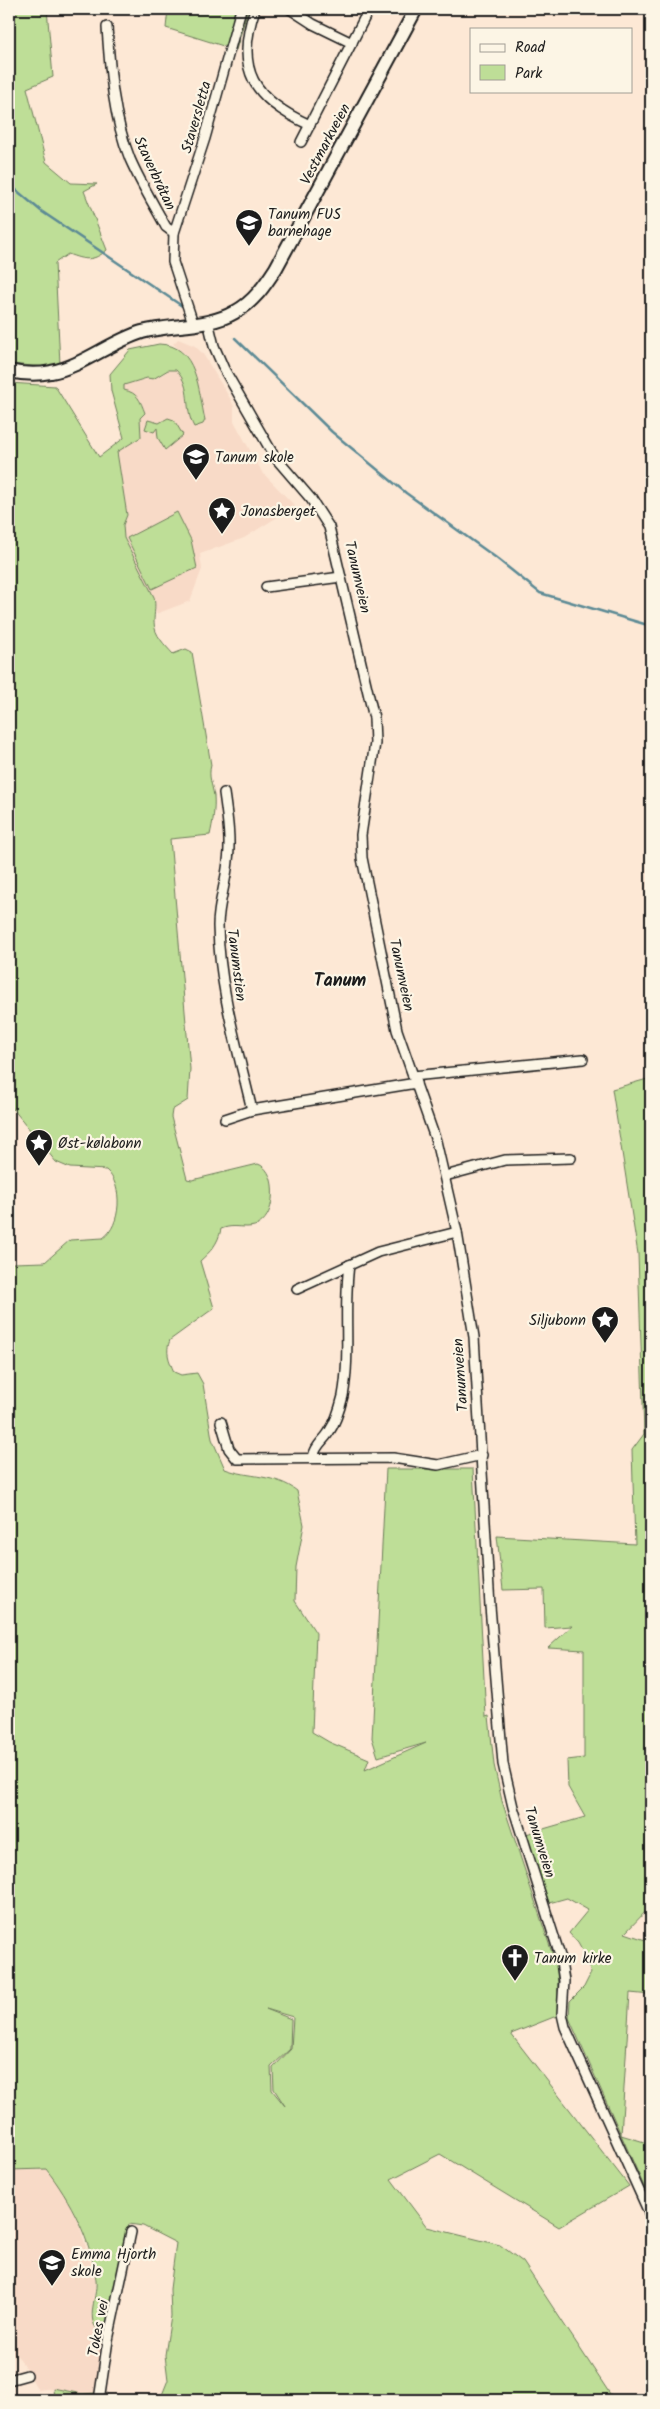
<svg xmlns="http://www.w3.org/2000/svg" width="660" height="2409" viewBox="0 0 660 2409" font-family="Kalam,sans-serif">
  <rect width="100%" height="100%" fill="#fde8d5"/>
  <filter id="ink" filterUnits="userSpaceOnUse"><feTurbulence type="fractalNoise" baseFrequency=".02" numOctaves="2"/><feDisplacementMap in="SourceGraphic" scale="10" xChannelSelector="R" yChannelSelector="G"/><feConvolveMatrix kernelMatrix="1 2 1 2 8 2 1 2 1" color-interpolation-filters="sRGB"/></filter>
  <g filter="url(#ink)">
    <!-- built -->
    <g fill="#f8dac7">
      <path d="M178 339 195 346 203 354 231 400 234 407V421L262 472 295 506 244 538 200 554 202 569 190 601 156 614 154 597 124 538 123 525 127 515 117 452 141 437 140 418 145 413 140 399 124 390V385L162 375 168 370H176L184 379 188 410 203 424 205 420 196 376 187 356 173 344Z"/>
      <path d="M46 2169 66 2196 79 2224 96 2280 91 2316 106 2335 96 2393 82 2394 53 2388 38 2390 20 2359 9 2348V2170Z"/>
    </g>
    <!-- green -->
    <g fill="#bede97" stroke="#6d7d5a" fill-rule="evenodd">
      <path d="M9 9H47L53 77 27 88 46 162 71 183 97 184 84 191 107 250C93 262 84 260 68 254L55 263 60 364 46 367 9 364Z"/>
      <path d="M168 9H248L236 50 166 28Z"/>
      <path d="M159 344C198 345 198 390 205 420L203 424 194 427C183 407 193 388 176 370H168L153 379 147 378 124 385V390C138 393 140 400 145 413L140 418 141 437 117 452 127 515 123 525 124 538 154 597C156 606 154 613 154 622 154 635 165 645 173 654L186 649 192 652 211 765C208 777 212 784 214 796 215 809 213 822 210 835L170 839 190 1069 188 1100 172 1110 171 1117 187 1179 192 1180 258 1164C267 1167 271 1177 272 1185 274 1203 269 1227 247 1227 237 1227 231 1225 221 1229 218 1244 211 1251 200 1261L214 1308 170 1340C165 1352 169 1360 174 1372L181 1375 197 1373 203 1384 212 1439 225 1469C249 1478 276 1474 297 1491L304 1525 296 1567 295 1601 316 1633 312 1732 329 1742 369 1759 365 1770 426 1743 378 1757 372 1738 386 1469H473L486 1717 489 1716 494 1765 502 1801 557 1968 559 2015 511 2034 629 2186 559 2227 440 2154 391 2179 427 2227 500 2245 523 2262 614 2400H156L162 2395 168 2380 165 2355 171 2316 170 2289 176 2243 143 2226 129 2224 106 2335C81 2324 98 2300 96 2280 92 2242 70 2199 46 2169L9 2170V1267L13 1263 45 1262 70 1240 103 1238C121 1226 124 1185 106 1170L70 1168 56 1162 9 1104V383L55 386 99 457 124 438 111 391 110 374 130 350ZM266 2009 293 2017 291 2049 273 2068 274 2089 285 2106 272 2090 271 2067 290 2049 291 2019Z"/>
      <path d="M168 418 174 420 183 435 165 450 158 438 157 428 154 432 145 429 148 420 159 423Z"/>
      <path d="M177 512 191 540 197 568 152 589 127 538Z"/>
      <path d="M651 1078V1753L646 1850 648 1909 625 1933 651 1942V1995L630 1993 621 2135 651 2144V2202L569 2018 570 2001 584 1987 591 1973 588 1966 589 1963 578 1943 569 1933 588 1910 567 1898 549 1903 526 1834 585 1817 568 1787 567 1760 584 1758V1650L548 1648 572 1626 545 1628 544 1589 503 1590 497 1536 635 1544 632 1450 644 1434 638 1254 612 1089Z"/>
      <path d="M53 2388 82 2394 96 2393 95 2400H54Z"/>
    </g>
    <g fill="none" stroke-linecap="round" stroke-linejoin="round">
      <!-- stream -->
      <g stroke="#5c8a95" stroke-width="2.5">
        <path d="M9 184 41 211 182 306"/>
        <path d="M235 338 332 432 406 493 495 557 540 593 651 626"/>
      </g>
      <defs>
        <g id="minor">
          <path d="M255 9C234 70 254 100 310 125"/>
          <path d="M290 9 313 24 352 43"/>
          <path d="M107 27C110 72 113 116 130 159 140 182 154 205 166 227L174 233"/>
          <path d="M301 142 369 9"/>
          <path d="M208 321 214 346 224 369 274 456 311 499 329 527 374 718 375 743 361 835 362 858 397 1030 436 1141 457 1232 474 1337 490 1606 503 1764 513 1807 560 1956 564 1981 562 2014 565 2027 651 2217"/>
          <path d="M193 323 173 262 174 233 205 138 241 9"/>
          <path d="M266 587 341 577"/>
          <path d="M224 793C227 815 231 839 228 861 226 883 218 904 218 926 219 988 238 1050 252 1110"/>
          <path d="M413 1076 583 1059"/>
          <path d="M225 1119 252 1110 416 1083"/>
          <path d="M445 1176 505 1160 571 1158"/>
          <path d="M297 1289 378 1252 457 1232"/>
          <path d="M221 1422 229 1449 237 1459 393 1458 438 1465 482 1455"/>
          <path d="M313 1457C316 1444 323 1442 329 1432 336 1422 340 1408 343 1396 351 1353 343 1309 349 1265"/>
          <path d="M9 2380 27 2375"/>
          <path d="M99 2400 108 2340 131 2232"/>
        </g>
        <path id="secondary" d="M9 371C22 374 37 375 51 372 81 367 110 342 142 332 172 324 208 328 235 312 254 302 265 285 276 268L416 9"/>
      </defs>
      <!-- minor casing -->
      <use href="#minor" stroke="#1c1c1c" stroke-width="12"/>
      <!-- secondary casing -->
      <use href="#secondary" stroke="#1c1c1c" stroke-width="16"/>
      <!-- minor -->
      <use href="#minor" stroke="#fcf5e5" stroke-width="9"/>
      <!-- secondary -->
      <use href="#secondary" stroke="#fcf5e5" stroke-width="12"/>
    </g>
  </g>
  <!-- icons -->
  <defs>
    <symbol id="school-pin" viewBox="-11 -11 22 30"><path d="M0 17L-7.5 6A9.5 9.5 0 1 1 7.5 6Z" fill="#1c1c1c" stroke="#fcf5e5"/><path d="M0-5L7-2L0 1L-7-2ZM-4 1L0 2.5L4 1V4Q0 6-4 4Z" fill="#fff"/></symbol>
    <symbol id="sight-pin" viewBox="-11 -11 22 30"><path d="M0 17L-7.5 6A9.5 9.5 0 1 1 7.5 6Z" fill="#1c1c1c" stroke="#fcf5e5"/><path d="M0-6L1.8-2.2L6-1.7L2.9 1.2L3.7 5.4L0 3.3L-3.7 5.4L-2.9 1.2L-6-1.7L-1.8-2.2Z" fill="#fff"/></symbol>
    <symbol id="church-pin" viewBox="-11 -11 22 30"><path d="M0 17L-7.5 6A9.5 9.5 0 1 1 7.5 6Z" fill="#1c1c1c" stroke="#fcf5e5"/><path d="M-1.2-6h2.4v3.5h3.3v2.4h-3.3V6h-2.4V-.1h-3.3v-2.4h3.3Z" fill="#fff"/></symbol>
  </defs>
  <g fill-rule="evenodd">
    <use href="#school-pin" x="233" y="207" width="32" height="43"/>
    <use href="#school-pin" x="180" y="441" width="32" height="43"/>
    <use href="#sight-pin" x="206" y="495" width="32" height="43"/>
    <use href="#sight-pin" x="23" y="1127" width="32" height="43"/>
    <use href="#sight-pin" x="589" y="1304" width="32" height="43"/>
    <use href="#church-pin" x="499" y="1942" width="32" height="43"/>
    <use href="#school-pin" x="36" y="2247" width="32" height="43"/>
  </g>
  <g text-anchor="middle" stroke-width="4.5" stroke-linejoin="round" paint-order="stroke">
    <!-- street labels -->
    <g font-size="15" fill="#1c1c1c" stroke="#fcf5e5">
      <text transform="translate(196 117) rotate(-74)" y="5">Staversletta</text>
      <text transform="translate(325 144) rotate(-62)" y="5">Vestmarkveien</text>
      <text transform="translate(155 173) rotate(65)" y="5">Staverbråtan</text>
      <text transform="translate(358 577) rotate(77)" y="5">Tanumveien</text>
      <text transform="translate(237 965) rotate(83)" y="5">Tanumstien</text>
      <text transform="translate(402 975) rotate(78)" y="5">Tanumveien</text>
      <text transform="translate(460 1375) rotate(-94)" y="5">Tanumveien</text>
      <text transform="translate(540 1842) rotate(73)" y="5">Tanumveien</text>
      <text transform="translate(98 2328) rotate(-79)" y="5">Tokes vei</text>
    </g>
    <!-- poi labels -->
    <g font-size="15" fill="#1c1c1c" stroke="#fcf5e5" text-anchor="start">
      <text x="268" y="219">Tanum FUS<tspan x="268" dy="17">barnehage</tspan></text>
      <text x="215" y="462">Tanum skole</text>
      <text x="241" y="516">Jonasberget</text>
      <text x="58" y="1148">Øst-kølabonn</text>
      <text x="586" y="1325" text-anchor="end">Siljubonn</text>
      <text x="534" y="1963">Tanum kirke</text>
      <text x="71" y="2259">Emma Hjorth<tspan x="71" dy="17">skole</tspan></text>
    </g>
    <!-- quarter labels -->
    <g font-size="18" font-weight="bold" fill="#1c1c1c" stroke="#fcf5e5">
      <text x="340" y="986">Tanum</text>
    </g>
  </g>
  <!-- margin -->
  <rect width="660" height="2409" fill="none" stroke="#fcf5e5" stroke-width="30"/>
  <rect x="15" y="15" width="630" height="2379" fill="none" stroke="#1c1c1c" stroke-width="2" filter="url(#ink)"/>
  <!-- legend -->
  <rect x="470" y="28" width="162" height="65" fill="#fcf5e5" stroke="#a29e95"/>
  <rect x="480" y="44" width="25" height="8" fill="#fcf5e5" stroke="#a29e95"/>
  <text x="515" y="52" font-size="15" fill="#1c1c1c">Road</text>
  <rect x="480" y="65" width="25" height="15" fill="#bede97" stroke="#a29e95"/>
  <text x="515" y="78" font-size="15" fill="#1c1c1c">Park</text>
</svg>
